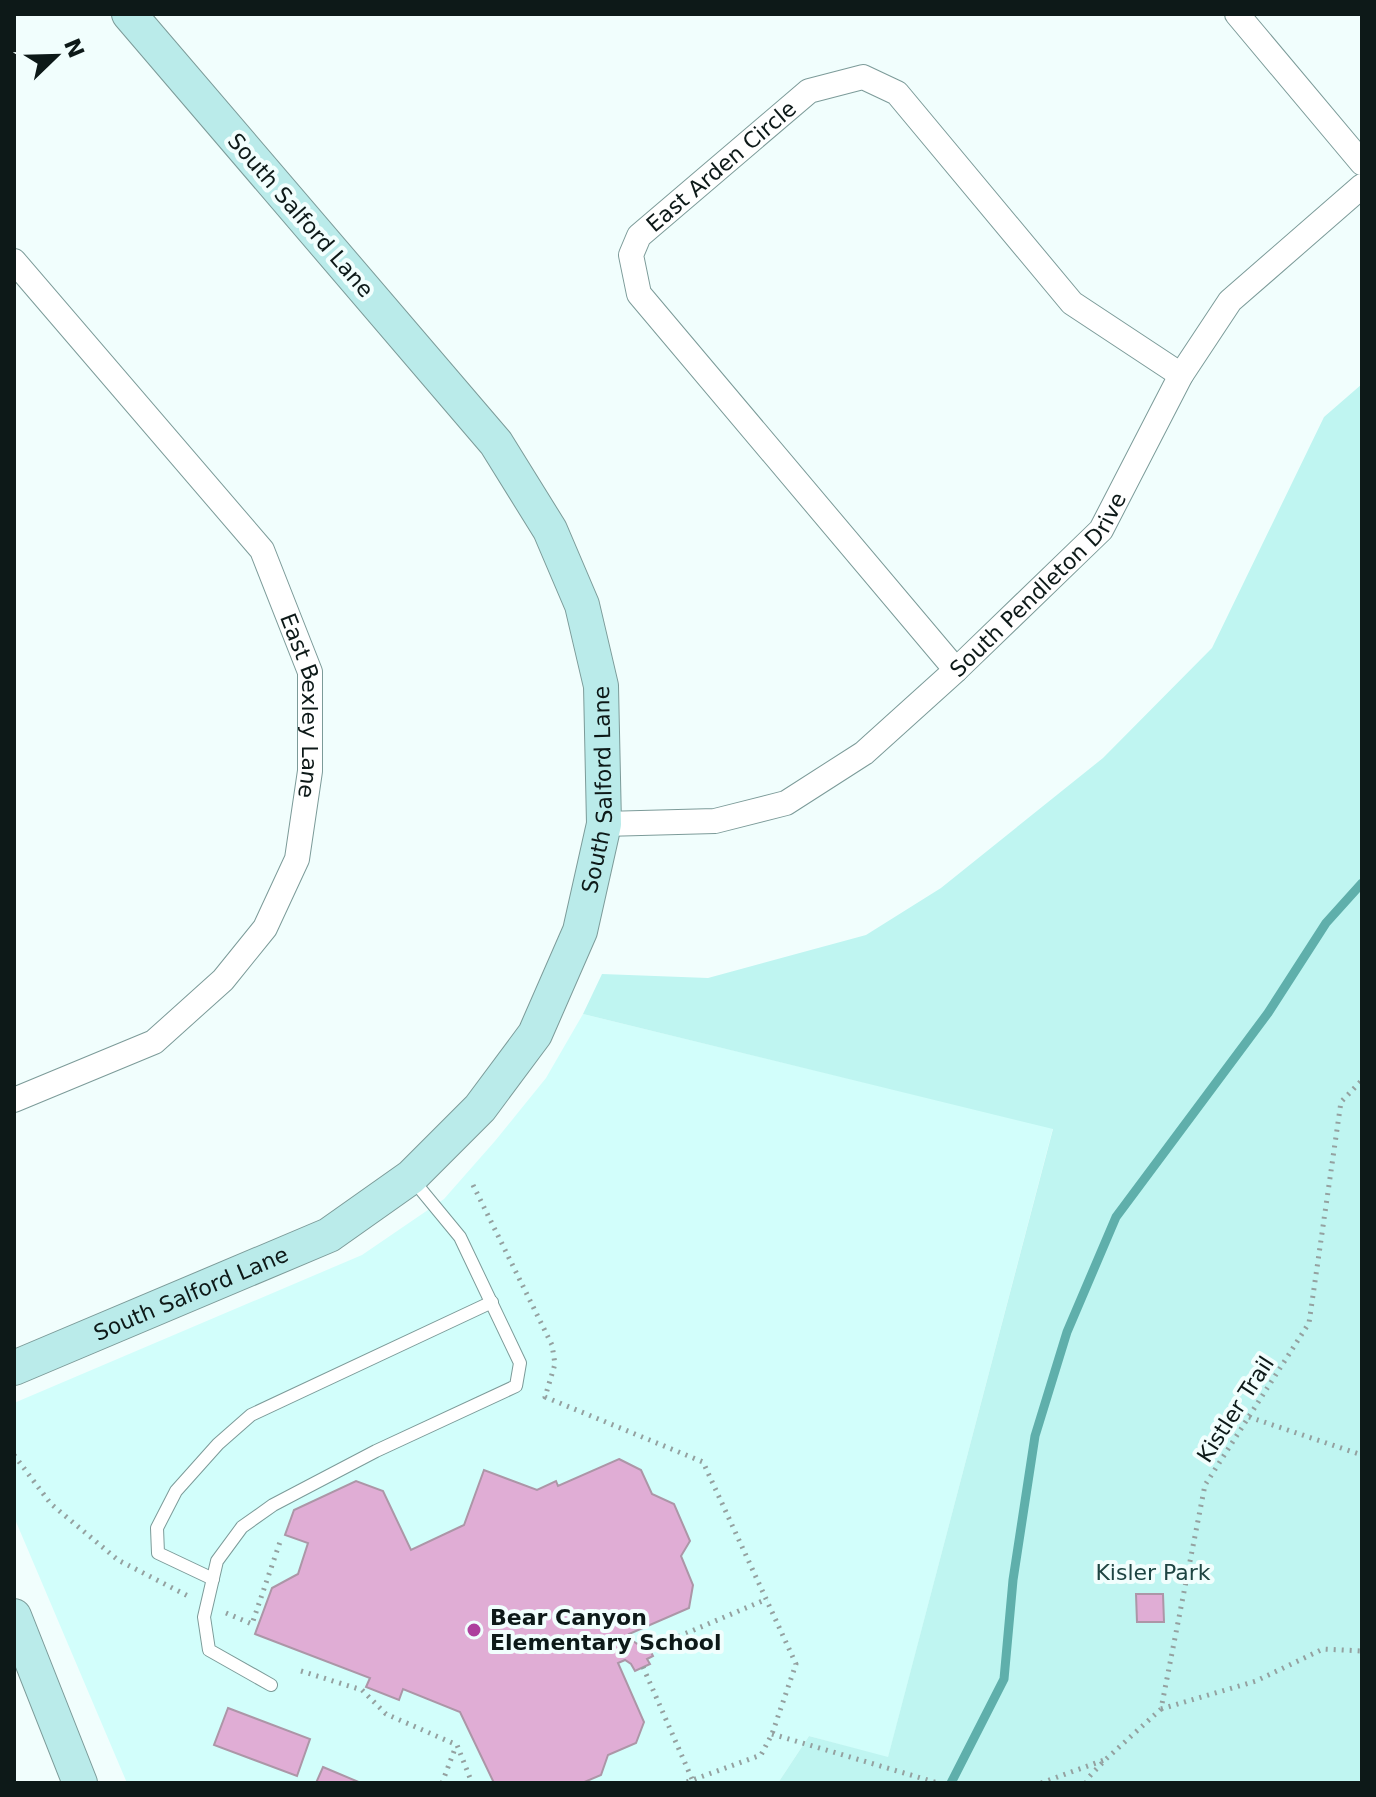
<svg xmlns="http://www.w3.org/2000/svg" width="1376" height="1797" viewBox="0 0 1376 1797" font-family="'DejaVu Sans',sans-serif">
  <rect width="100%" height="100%" fill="#f1fefd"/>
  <!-- built -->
  <path fill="#d2fefb" d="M583 1014 1053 1128 888 1758 809 1736 778 1783H127L14 1517V1403L362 1255 444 1199 495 1141 546 1078Z"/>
  <!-- green -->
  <path fill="#bff5f1" d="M1362 384V1783H778L809 1736 888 1757 1053 1129 583 1014 602 974 708 978 866 935 941 888 1103 758 1212 648 1324 417Z"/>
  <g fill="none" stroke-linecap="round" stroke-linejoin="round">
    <!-- stream -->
    <path stroke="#5fafab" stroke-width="9" d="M951 1783 1004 1679 1013 1580 1035 1436 1067 1332 1116 1217 1268 1013 1326 923 1362 883"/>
  </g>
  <!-- building -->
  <g fill="#e0add5" stroke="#ac96a7" stroke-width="2">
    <path d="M619 1459 641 1470 652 1494 674 1504 690 1541 681 1556 693 1585 689 1608 629 1634 633 1641 639 1645 646 1642 653 1656 647 1659 650 1664 635 1671 631 1664 625 1660 618 1663 644 1722 636 1743 608 1755 601 1775 582 1783H494L460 1712 403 1689 399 1700 366 1687 370 1678 255 1634 272 1588 298 1574 308 1543 285 1535 294 1510 356 1481 383 1491 411 1550 464 1525 484 1470 537 1490 556 1481 558 1486Z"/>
    <path d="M1136 1594H1163L1164 1622H1137Z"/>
    <path d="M228 1708 310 1739 297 1776 214 1745Z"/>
    <path d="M323 1767 361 1783H316Z"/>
  </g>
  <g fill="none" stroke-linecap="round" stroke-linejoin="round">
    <defs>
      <g id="lane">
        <path d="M213 1579 158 1553 157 1528 176 1491 218 1444 251 1415 492 1302"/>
        <path d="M271 1685 209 1650 204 1617 217 1561 242 1527 273 1505 376 1451 516 1386 520 1363 460 1237 413 1180"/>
      </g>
      <g id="street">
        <path d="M1237 14 1362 163"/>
        <path id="s1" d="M14 261 262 550 310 672V771L297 859 265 928 223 980 154 1042 14 1100"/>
        <path id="s2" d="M956 670 639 294 631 255 639 236 809 91 863 77 897 93 1072 303 1181 375"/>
        <path id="s3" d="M604 824 715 821 786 803 864 753 956 670 1101 530 1181 375 1230 301 1362 186"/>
      </g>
      <g id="secondary">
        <path id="s4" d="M14 1368 329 1235 411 1177 480 1108 535 1034 580 931 604 824 601 686 582 605 550 530 496 443 129 14"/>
        <path d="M14 1616 80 1783"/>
      </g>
    </defs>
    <!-- lane casing -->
    <use href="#lane" stroke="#7c9b99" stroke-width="14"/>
    <!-- street casing -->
    <use href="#street" stroke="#7c9b99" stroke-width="26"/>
    <!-- secondary casing -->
    <use href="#secondary" stroke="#7c9b99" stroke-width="36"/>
    <!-- path -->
    <g stroke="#94a1a0" stroke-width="5" stroke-dasharray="2 6" stroke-linecap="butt">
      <path d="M473 1185 552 1345 555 1364 545 1397 703 1462 796 1664 772 1734 761 1755 684 1783"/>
      <path d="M1249 1417 1362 1455"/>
      <path d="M14 1455 51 1504 118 1560 188 1596"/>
      <path d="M226 1613 252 1624 281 1539"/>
      <path d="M649 1649 767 1599"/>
      <path d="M643 1667 692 1779"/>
      <path d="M301 1671 362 1690 386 1714 457 1745 472 1783"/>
      <path d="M1161 1709 1256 1681 1323 1649 1362 1651"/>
      <path d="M772 1734 938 1783"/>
      <path d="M442 1783 456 1746"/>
      <path d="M1041 1783 1104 1760"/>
      <path d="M1086 1783 1088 1778 1105 1760 1161 1709 1205 1485 1309 1323 1341 1102 1362 1080"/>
    </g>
    <!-- lane -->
    <use href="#lane" stroke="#fff" stroke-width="12"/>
    <!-- street -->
    <use href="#street" stroke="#fff" stroke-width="24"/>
    <!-- secondary -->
    <use href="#secondary" stroke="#baebea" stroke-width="34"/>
  </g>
  <!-- markers -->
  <circle fill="#ad3f9d" stroke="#f1fefd" stroke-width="3" cx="474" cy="1630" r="8"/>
  <g text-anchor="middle" stroke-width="8" stroke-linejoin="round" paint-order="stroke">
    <!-- street labels -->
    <g font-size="22" fill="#0d1918" stroke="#f1fefd">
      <text dy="8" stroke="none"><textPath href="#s2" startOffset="660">East Arden Circle</textPath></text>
      <text transform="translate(301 215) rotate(49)" y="8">South Salford Lane</text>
      <text dy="8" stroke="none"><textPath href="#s3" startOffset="520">South Pendleton Drive</textPath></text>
      <text dy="8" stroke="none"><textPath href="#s1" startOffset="544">East Bexley Lane</textPath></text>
      <text dy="8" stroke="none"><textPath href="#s4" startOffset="888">South Salford Lane</textPath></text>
      <text dy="8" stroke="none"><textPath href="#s4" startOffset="192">South Salford Lane</textPath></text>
      <text transform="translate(1235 1409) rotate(-57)" y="8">Kistler Trail</text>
    </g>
    <!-- park labels -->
    <g font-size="22" fill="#1e4442" stroke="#f1fefd">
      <text x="1153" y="1580">Kisler Park</text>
    </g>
    <!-- poi labels -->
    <g font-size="22" font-weight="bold" fill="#0d1918" stroke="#f1fefd" text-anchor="start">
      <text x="490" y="1625">Bear Canyon<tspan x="490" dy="25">Elementary School</tspan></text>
    </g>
  </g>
  <!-- border -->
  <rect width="1376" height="1797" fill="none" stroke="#0d1918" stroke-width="32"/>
  <!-- north arrow -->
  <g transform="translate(56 56) rotate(67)" stroke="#f1fefd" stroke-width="6" paint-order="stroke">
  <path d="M0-6L14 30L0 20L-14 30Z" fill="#0d1918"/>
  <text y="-12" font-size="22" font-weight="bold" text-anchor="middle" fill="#0d1918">N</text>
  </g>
</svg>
